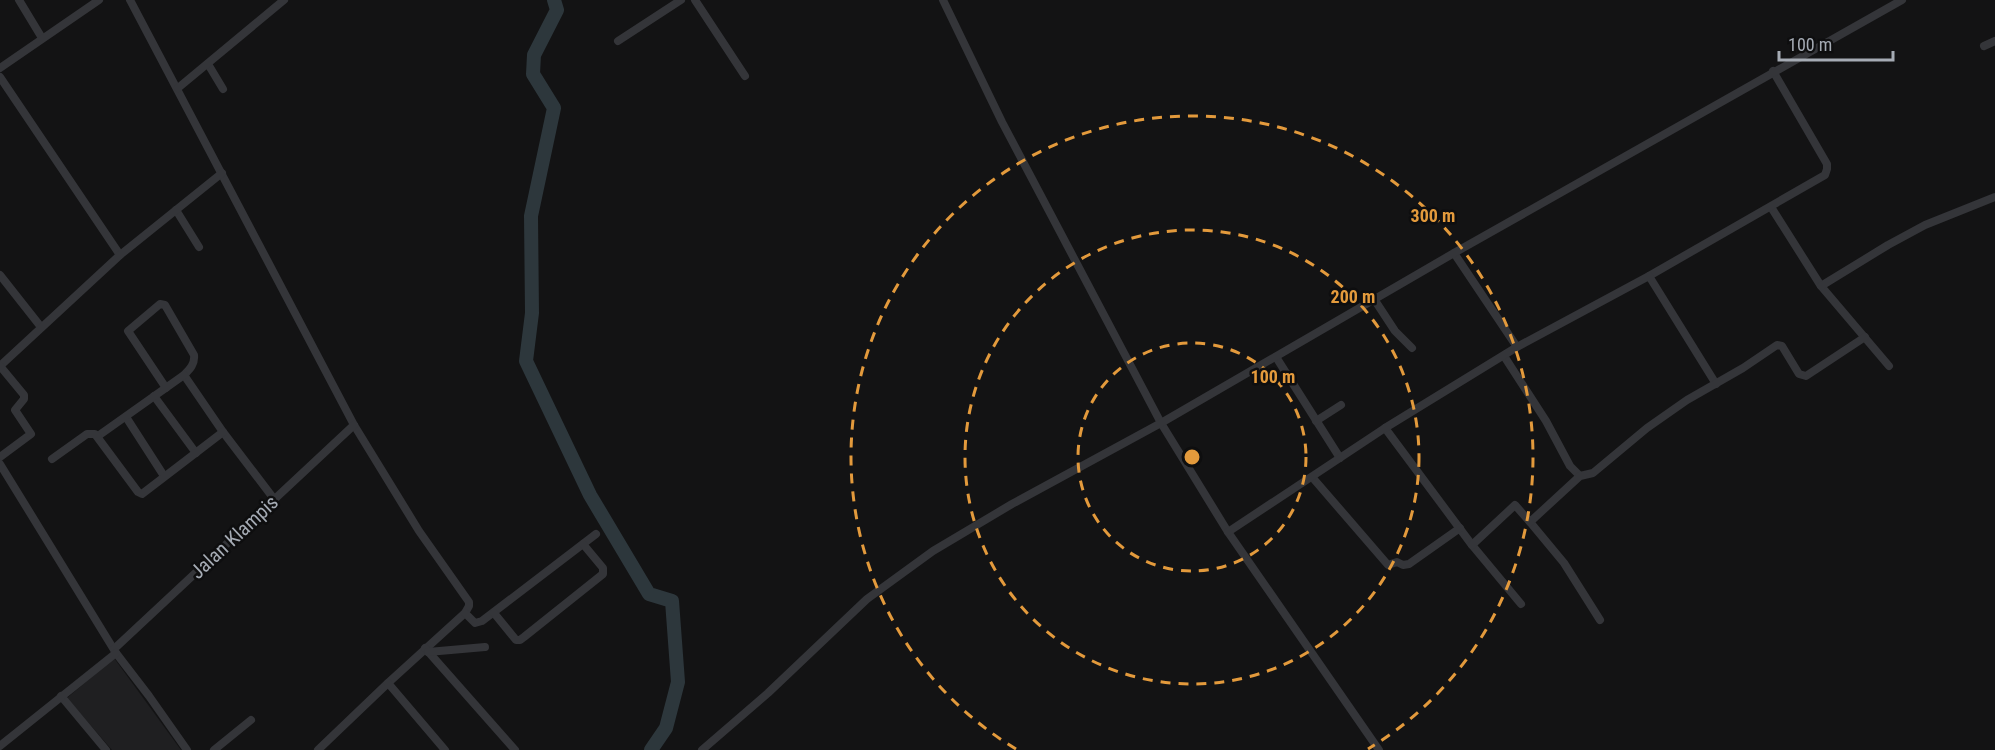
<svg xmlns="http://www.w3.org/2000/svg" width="1995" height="750" viewBox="0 0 1995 750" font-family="'Roboto Condensed',sans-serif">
  <rect width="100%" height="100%" fill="#131314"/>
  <!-- built -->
  <path fill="#1f1f21" d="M114 658 181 750H112L67 698Z"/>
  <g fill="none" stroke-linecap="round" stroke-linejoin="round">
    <!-- river -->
    <path stroke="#2d373c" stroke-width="14" d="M554 0 557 10 534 55 533 74 554 108 531 216 532 313 526 361 590 495 649 594 672 601 678 682 666 728 651 750"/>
    <!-- minor -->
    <g stroke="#343539" stroke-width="8">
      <path d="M19 0 42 38"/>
      <path d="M130 0 354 425 419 531 469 602V606L465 613 388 683 318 750"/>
      <path d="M695 0 745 76"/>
      <path d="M943 0 1002 122 1161 423 1228 532 1379 750"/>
      <path d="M618 41 681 0"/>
      <path d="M1984 46 1995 41"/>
      <path d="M208 64 223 89"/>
      <path d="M0 68 99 0"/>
      <path d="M0 77 120 255"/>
      <path d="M178 88 284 0"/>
      <path d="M1771 207 1821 286 1889 366"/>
      <path d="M176 210 199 247"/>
      <path d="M1454 253 1517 347"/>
      <path d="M0 275 41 327"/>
      <path d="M1649 276 1825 175 1827 169V164L1773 71"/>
      <path d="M1821 286 1888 245 1925 225 1995 197"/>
      <path d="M1374 299 1395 331 1412 348"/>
      <path d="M1504 356 1546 421 1570 466 1580 476"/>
      <path d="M1276 357 1340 458"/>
      <path d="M0 366 120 255 222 173"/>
      <path d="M0 366 24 395V399L15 410 31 434 0 457"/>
      <path d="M166 388 128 331 160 304 165 305 194 355C195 364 190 369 184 375L223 432 274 499"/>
      <path d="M154 396 196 453"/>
      <path d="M126 417 164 476"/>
      <path d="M1316 421 1341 405"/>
      <path d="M1385 428 1472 545 1521 604"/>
      <path d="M98 436 184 375"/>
      <path d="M52 459 87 434H95L138 492 142 494 223 432"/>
      <path d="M0 464 116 653 149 696 187 750"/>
      <path d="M1312 477 1388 565 1397 562 1403 565 1409 564 1460 528"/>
      <path d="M1530 522 1564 563 1600 620"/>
      <path d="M1228 532 1385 428 1517 347 1649 276 1716 384"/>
      <path d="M1472 545 1515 505 1530 522 1580 476 1593 473 1647 428 1687 400 1743 368 1777 345 1782 346 1799 374 1806 376 1865 337"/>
      <path d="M465 613 475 623 482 621 596 534"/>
      <path d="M494 613 516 640H520L524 637 603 574V568L583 544"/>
      <path d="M425 648 515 750"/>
      <path d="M114 649 354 425"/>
      <path d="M428 652 485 647"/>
      <path d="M388 683 445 750"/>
      <path d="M61 696 106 750"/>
      <path d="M0 746 116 653"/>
      <path d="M214 750 251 720"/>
      <path d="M702 750 768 693 867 599 933 551 1012 504 1161 423 1454 253 1902 0"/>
    </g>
  </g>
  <!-- distance rings -->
  <g fill="none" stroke="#e39a3c" stroke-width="3" stroke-dasharray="10 8">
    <circle cx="1192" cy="457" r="114"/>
    <circle cx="1192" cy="457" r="227"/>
    <path d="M1016 749A341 341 0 1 1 1368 749"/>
  </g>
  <g text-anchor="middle" stroke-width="5" stroke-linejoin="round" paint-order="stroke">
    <!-- street labels -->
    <g font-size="20" fill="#a5abb4" stroke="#0e0e0f">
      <text transform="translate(234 537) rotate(-43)" y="7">Jalan Klampis</text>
    </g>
  </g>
  <circle cx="1192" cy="457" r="9" fill="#e39a3c" stroke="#0e0e0f" stroke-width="3"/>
  <g font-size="18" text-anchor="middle" font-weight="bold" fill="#e39a3c" stroke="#0e0e0f" stroke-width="5" stroke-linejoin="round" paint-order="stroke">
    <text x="1433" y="222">300 m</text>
    <text x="1353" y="303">200 m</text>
    <text x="1273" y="383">100 m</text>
  </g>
  <!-- scale -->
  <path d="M1779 51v9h114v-9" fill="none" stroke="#a5abb4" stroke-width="3"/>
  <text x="1788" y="51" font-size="18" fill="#a5abb4" stroke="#0e0e0f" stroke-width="4.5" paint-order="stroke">100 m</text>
</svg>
